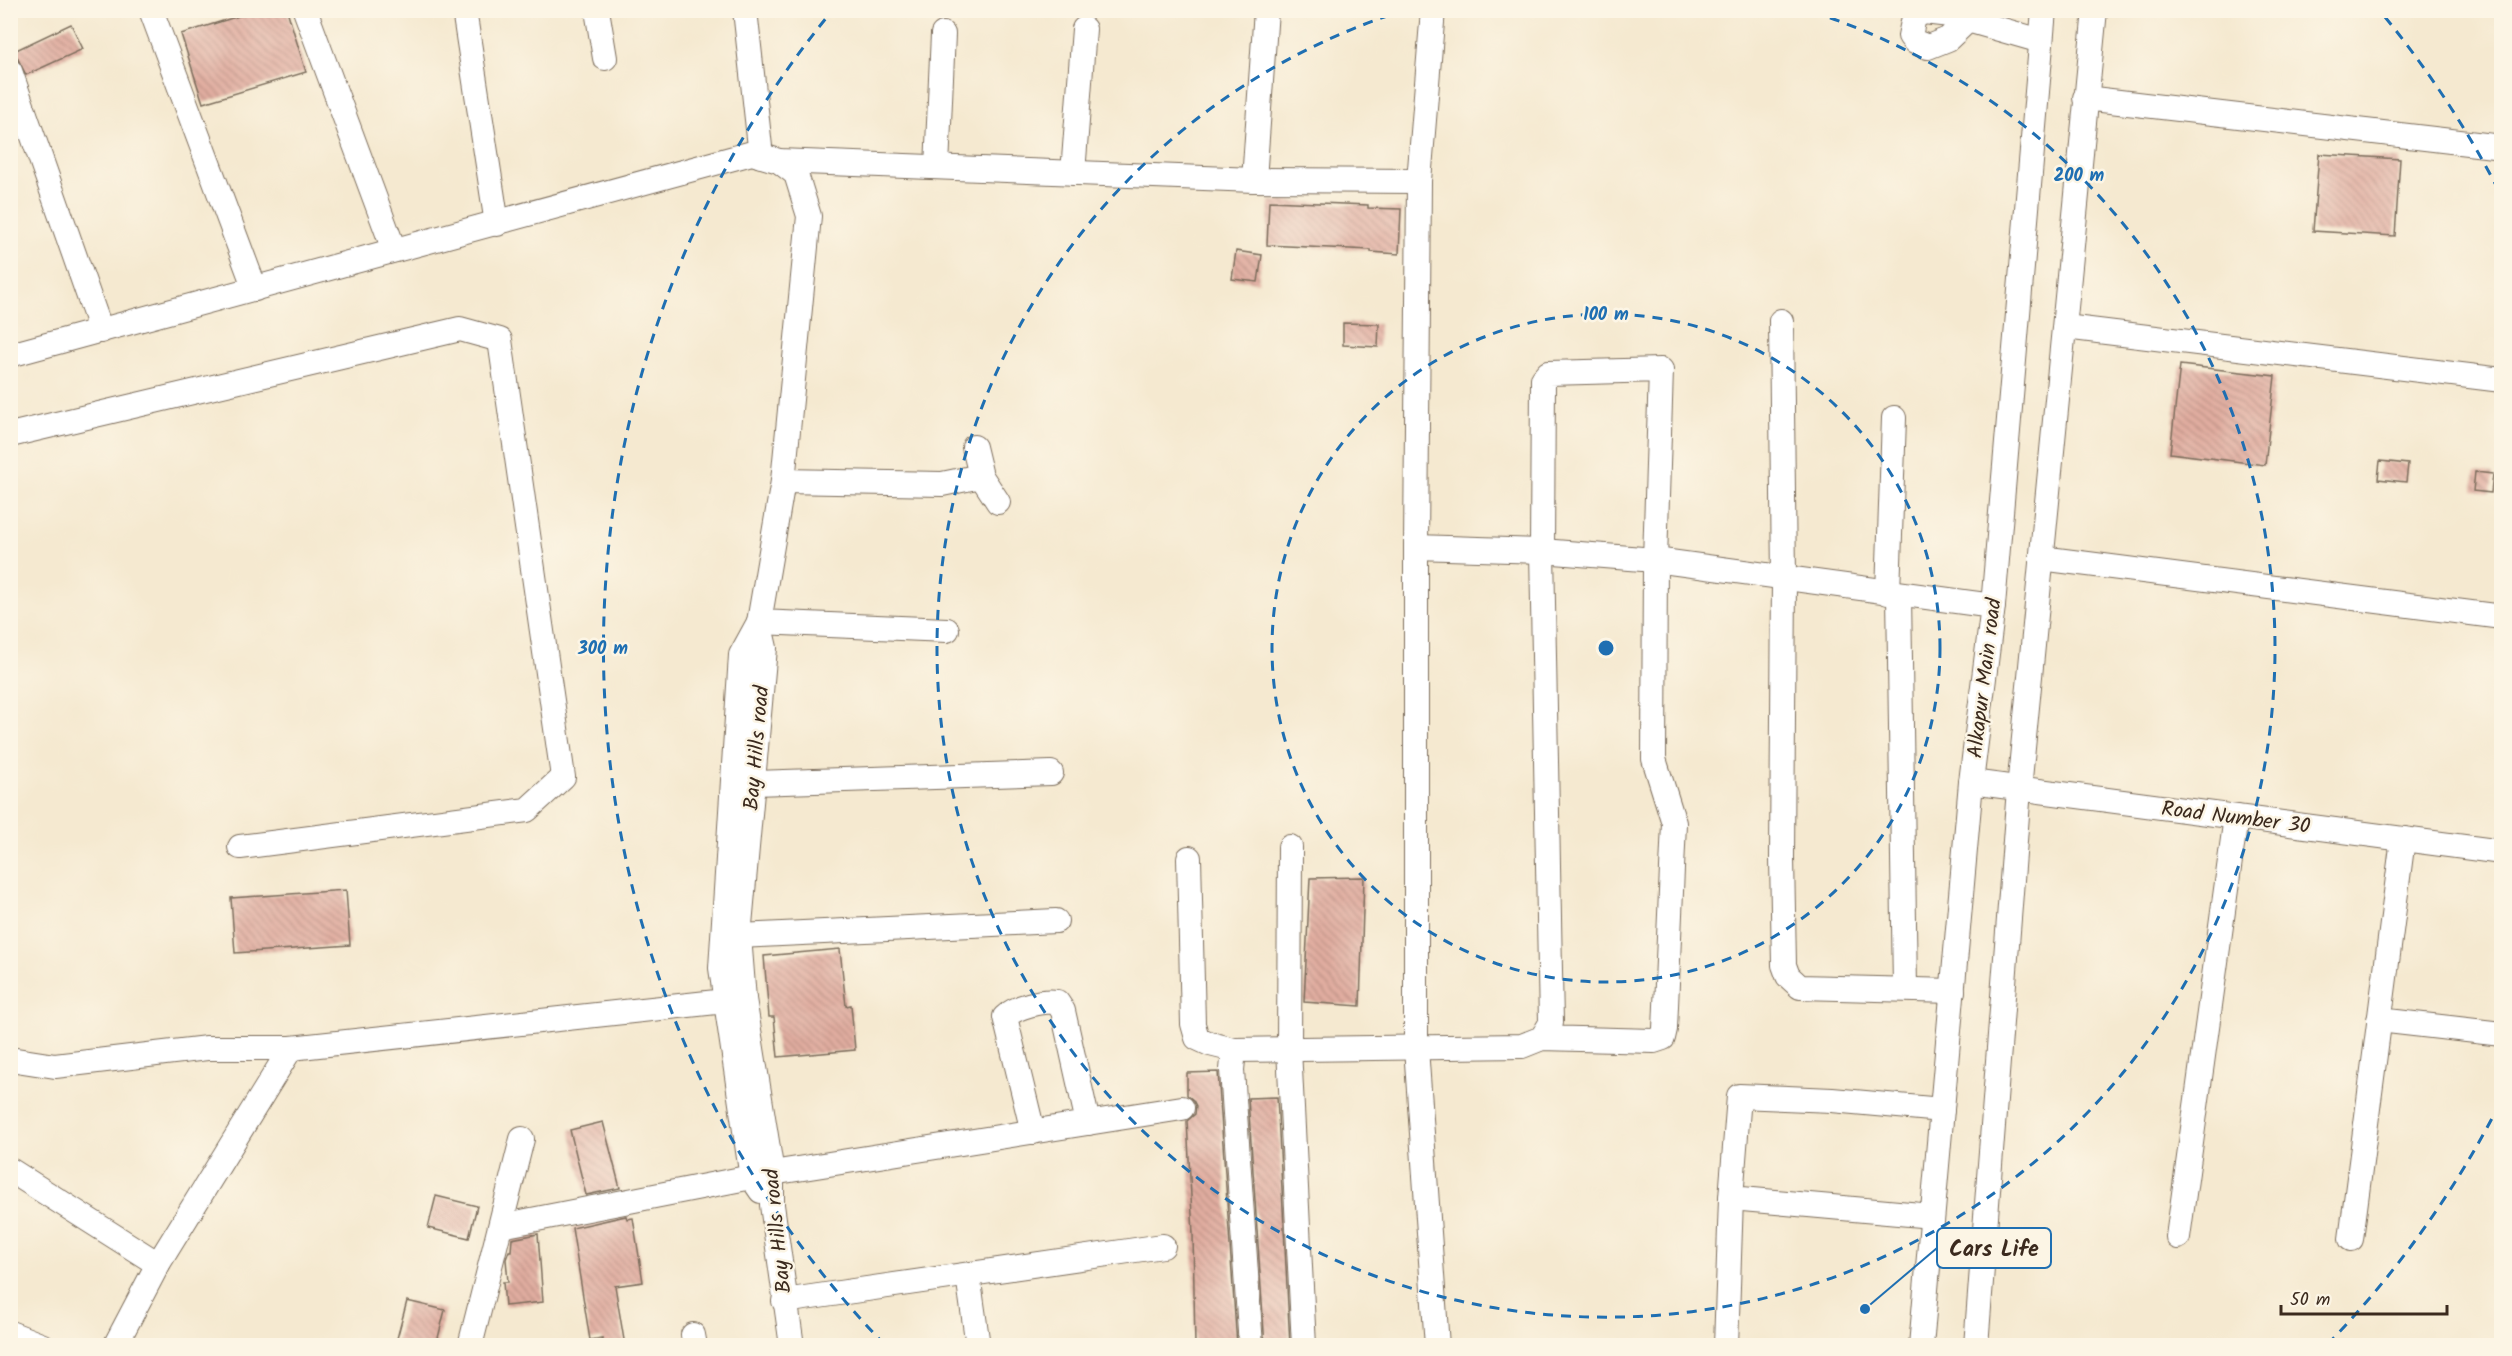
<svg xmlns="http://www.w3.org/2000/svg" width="2512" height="1356" viewBox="0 0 2512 1356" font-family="Kalam,sans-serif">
  <defs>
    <pattern id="building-back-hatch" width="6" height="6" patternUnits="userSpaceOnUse" patternTransform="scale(1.5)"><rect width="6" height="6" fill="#e1ada0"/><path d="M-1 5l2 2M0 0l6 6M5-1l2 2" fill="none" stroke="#b88d82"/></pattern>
  </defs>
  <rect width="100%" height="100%" fill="#fcf5e5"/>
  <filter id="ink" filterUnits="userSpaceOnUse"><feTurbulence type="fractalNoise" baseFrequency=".0167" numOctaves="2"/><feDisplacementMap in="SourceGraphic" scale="12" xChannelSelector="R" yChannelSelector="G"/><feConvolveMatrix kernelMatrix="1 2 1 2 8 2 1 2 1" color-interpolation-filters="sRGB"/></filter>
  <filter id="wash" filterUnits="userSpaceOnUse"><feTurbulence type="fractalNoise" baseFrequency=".008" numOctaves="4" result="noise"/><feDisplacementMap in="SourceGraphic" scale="24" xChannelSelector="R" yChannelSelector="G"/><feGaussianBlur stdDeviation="1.35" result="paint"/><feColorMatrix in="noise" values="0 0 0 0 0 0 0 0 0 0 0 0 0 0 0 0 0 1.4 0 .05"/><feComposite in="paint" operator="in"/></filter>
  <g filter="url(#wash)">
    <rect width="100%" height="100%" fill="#f5e9d0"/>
    <g id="blocks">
      <!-- building -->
      <g fill="url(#building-back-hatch)">
        <path d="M258 10H287L306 72 203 103 181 34Z"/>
        <path d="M71 24 83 49 26 75 14 51Z"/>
        <path d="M2319 154 2400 159 2395 236 2313 231Z"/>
        <path d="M1269 201 1368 205V208L1401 209 1399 254 1371 252V250L1267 245Z"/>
        <path d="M1236 251 1262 255 1258 282 1232 279Z"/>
        <path d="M1343 323 1379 324 1378 347 1343 345Z"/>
        <path d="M2180 365 2275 376 2265 465 2170 453Z"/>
        <path d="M2380 461 2408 464 2406 482 2378 479Z"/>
        <path d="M2475 472 2493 474 2491 493 2473 491Z"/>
        <path d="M1364 877 1360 1006 1304 1002 1310 878Z"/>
        <path d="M346 890 350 945 235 953 231 898Z"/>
        <path d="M840 949 846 1006 851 1005 855 1050 778 1057 774 1017H769L764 956Z"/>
        <path d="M1218 1072 1237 1346H1195L1193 1234 1187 1121 1195 1114 1196 1106 1193 1100 1187 1095V1073Z"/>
        <path d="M1277 1097 1282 1189 1290 1346H1265L1248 1098Z"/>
        <path d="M603 1122 620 1188 586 1195 570 1130Z"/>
        <path d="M436 1196 477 1206 469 1238 428 1228Z"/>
        <path d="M626 1216 627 1219 633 1218 643 1282 615 1286 625 1346H602V1338L590 1340 572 1228Z"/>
        <path d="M538 1234 543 1302 505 1306 503 1282H508L506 1259 509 1251H511L512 1239Z"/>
        <path d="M407 1301 445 1310 436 1346H395Z"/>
      </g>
    </g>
  </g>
  <g filter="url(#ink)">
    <use href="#blocks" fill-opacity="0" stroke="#7c6d5c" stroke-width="1.5"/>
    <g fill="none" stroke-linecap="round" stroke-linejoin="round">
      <defs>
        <g id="minor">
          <path d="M151 10 255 289"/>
          <path d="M305 10 394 250"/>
          <path d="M464 10 497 224"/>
          <path d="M597 10 605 58"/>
          <path d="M745 10 761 156"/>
          <path d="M1433 10 1419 181 1416 547V1048L1437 1346"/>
          <path d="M1968 20 1948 39 1928 47 1915 42 1910 36 1914 17 1924 12 1950 15 2041 41"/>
          <path d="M10 71 101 331"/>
          <path d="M2085 98 2502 147"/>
          <path d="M779 161 796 174 809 216 783 481 759 622 765 648 739 936 744 999 772 1173V1205L792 1346"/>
          <path d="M937 167 943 34"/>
          <path d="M1073 173 1084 29"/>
          <path d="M1254 180 1266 10"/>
          <path d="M1781 321 1784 578 1782 858 1784 965 1788 976 1800 987 1953 991"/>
          <path d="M2065 327 2502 380"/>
          <path d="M10 355 752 153 779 161 1254 180 1419 181"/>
          <path d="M10 435 460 329 500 340 563 777 527 810 240 847"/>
          <path d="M974 447 981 476 998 502"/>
          <path d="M783 481 942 484 981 476"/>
          <path d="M1416 547 1542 551 1655 560 1993 606"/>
          <path d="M2041 558 2502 617"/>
          <path d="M1888 593 1894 418"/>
          <path d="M1899 595 1905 988"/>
          <path d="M759 622 741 655 721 968 752 1178 761 1191"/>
          <path d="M759 622 947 630"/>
          <path d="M1971 782 2502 852"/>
          <path d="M754 783 1051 773"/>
          <path d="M1290 847 1289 1049 1304 1346"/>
          <path d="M1189 858 1193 1024 1197 1038 1210 1044 1234 1050 1522 1046 1542 1038 1551 1023 1542 551 1543 379 1548 373 1661 370 1655 560 1654 759 1674 823 1665 1029 1663 1038 1654 1041 1542 1038"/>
          <path d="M739 936 1056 921"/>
          <path d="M2379 1020 2502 1034"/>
          <path d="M1234 1050 1232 1070 1251 1346"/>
          <path d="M10 1059 55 1066 207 1048H291"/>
          <path d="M1033 1132 1005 1017C1016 1006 1043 1000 1057 1002L1063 1011 1088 1123"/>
          <path d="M10 1170 158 1264"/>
          <path d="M1932 1216 1731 1198 1739 1096 1832 1100 1942 1110"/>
          <path d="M501 1226 772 1173 1182 1108"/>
          <path d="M2178 1237 2236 817"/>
          <path d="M2351 1239 2403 839"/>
          <path d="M968 1275 978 1346"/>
          <path d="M784 1301 1163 1246"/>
          <path d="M10 1333 43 1346"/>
          <path d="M693 1335 695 1346"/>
          <path d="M115 1346 158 1264 291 1048 744 999"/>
          <path d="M470 1346 522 1139"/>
          <path d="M1726 1346 1731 1198"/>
          <path d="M1921 1346 1971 782 1993 606 2044 10"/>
          <path d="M1976 1346 2019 789 2095 10"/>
        </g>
      </defs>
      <!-- minor casing -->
      <use href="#minor" stroke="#7c6d5c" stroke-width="26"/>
      <!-- minor -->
      <use href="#minor" stroke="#fff" stroke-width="24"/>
    </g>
  </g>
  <!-- distance rings -->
  <g fill="none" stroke="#1f6fb2" stroke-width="3" stroke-dasharray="10 8">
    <circle cx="1606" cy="648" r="334"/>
    <path d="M1813 12A669 669 0 1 1 1399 12"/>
    <path d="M2500 1103A1003 1003 0 0 1 2327 1345M885 1345A1003 1003 0 0 1 827 17M2385 17A1003 1003 0 0 1 2500 193"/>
  </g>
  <g text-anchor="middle" stroke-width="5" stroke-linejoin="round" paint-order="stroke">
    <!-- street labels -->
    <g font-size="21" fill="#3b2a1e" stroke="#fcf5e5">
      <text transform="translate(1984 678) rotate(-83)" y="7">Alkapur Main road</text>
      <text transform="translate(756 748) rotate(-85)" y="7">Bay Hills road</text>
      <text transform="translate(2236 817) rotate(7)" y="7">Road Number 30</text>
      <text transform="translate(777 1231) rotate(-96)" y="7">Bay Hills road</text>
    </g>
  </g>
  <circle cx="1606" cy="648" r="9" fill="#1f6fb2" stroke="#fcf5e5" stroke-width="3"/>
  <g font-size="18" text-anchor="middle" font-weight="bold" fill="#1f6fb2" stroke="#fcf5e5" stroke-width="5" stroke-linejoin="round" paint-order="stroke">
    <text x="2079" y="181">200 m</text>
    <text x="1606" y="320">100 m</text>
    <text x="603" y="654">300 m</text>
  </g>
  <!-- callouts -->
  <path fill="none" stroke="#1f6fb2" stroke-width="2" d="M1865 1309L1937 1248"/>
  <circle fill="#1f6fb2" stroke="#fcf5e5" stroke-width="2" cx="1865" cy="1309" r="6"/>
  <rect fill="#fcf5e5" stroke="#1f6fb2" stroke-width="2" x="1937" y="1228" width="114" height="40" rx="6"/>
  <g font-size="22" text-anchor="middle" font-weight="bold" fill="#3b2a1e">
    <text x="1994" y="1256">Cars Life</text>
  </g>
  <!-- margin -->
  <rect width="2512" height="1356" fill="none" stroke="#fcf5e5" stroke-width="36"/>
  <!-- scale -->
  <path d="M2281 1305v9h166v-9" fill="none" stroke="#3b2a1e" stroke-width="3"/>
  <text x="2290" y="1305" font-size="18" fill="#3b2a1e" stroke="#fcf5e5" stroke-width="4.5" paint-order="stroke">50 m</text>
</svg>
